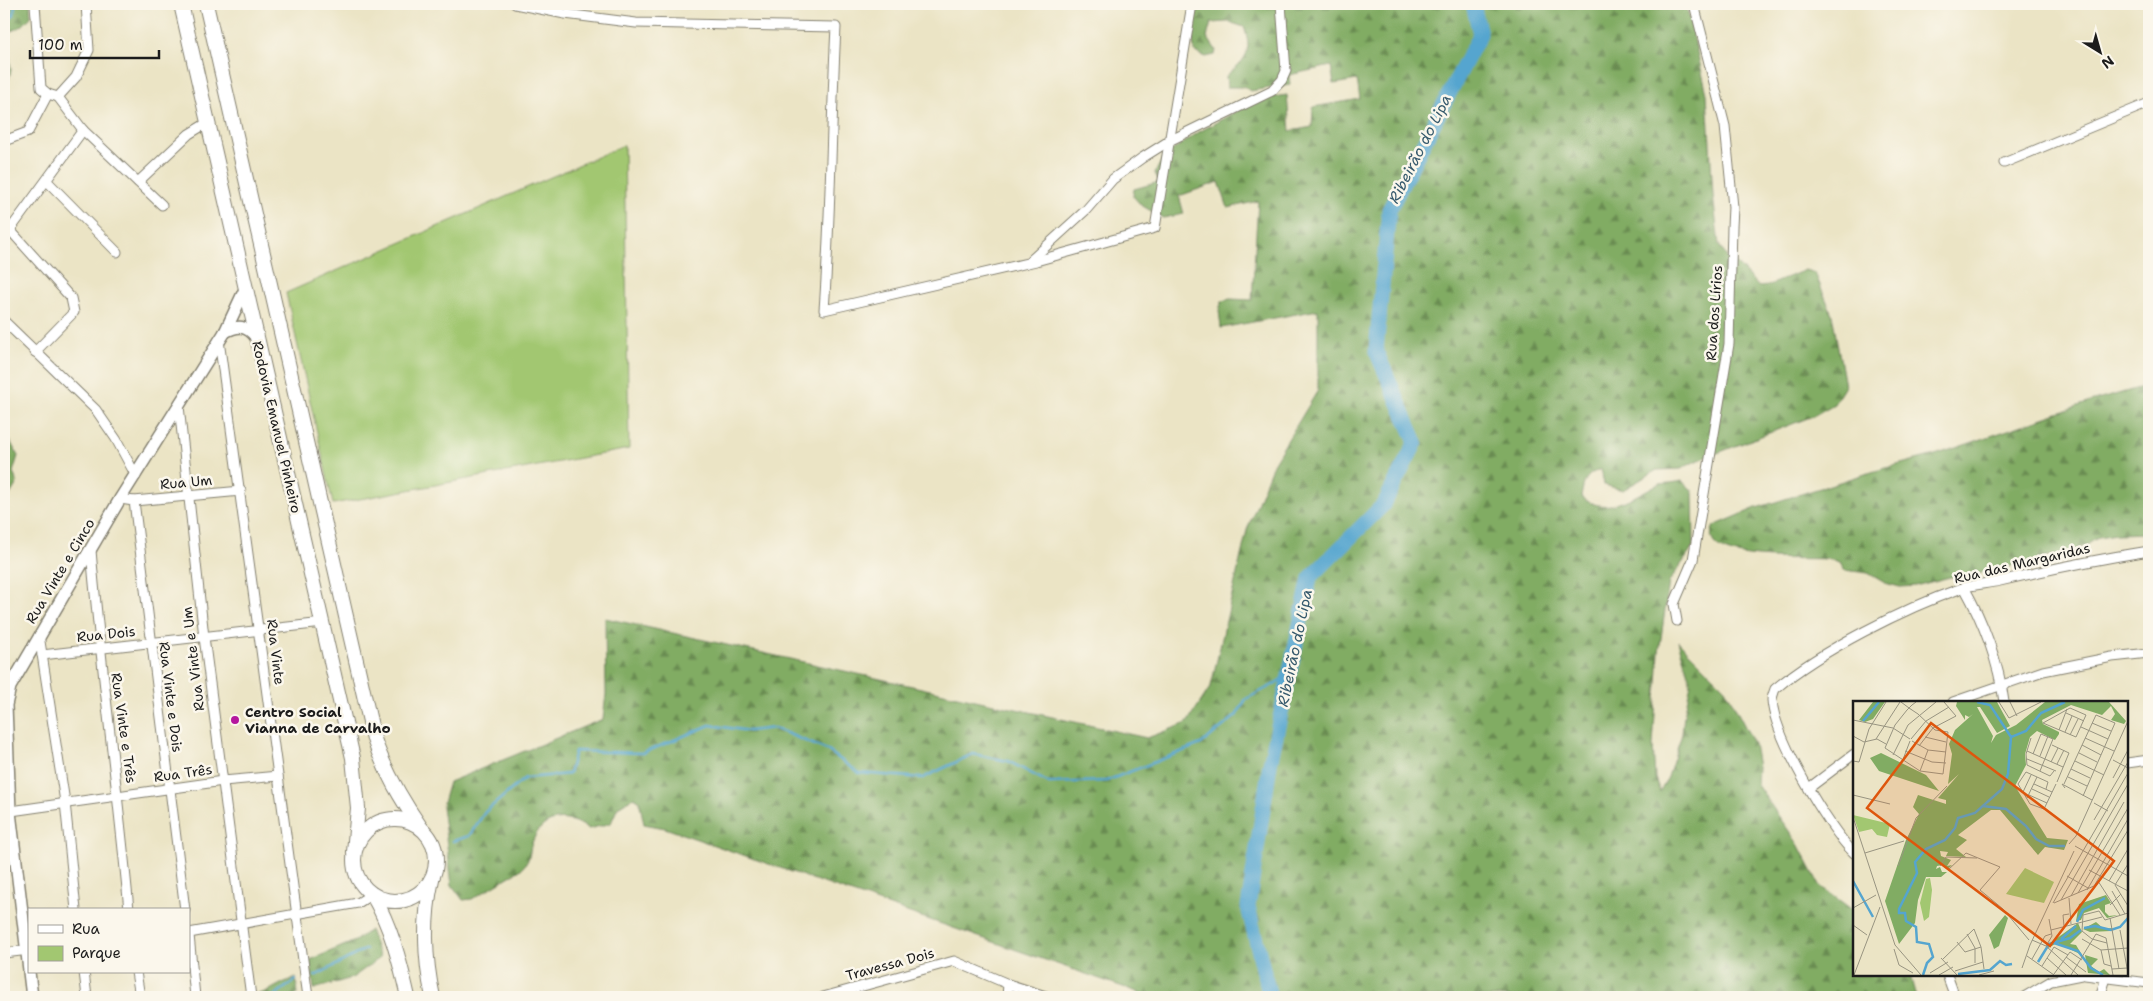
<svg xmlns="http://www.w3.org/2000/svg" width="2153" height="1001" viewBox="0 0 2153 1001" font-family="'Shantell Sans',sans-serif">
  <defs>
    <pattern id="forest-firs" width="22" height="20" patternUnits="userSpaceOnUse" patternTransform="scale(1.25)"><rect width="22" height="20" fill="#81ac63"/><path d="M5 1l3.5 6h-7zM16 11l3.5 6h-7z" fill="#698b51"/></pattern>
  </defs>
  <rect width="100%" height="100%" fill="#fbf7ec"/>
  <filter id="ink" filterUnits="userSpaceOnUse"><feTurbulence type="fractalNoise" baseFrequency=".02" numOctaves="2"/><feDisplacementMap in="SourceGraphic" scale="10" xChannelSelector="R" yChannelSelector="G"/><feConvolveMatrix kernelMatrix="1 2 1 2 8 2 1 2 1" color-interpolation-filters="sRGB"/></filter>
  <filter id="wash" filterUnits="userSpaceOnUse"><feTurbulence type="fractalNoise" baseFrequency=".0096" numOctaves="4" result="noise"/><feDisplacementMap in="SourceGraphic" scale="20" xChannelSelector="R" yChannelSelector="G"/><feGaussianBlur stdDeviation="1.12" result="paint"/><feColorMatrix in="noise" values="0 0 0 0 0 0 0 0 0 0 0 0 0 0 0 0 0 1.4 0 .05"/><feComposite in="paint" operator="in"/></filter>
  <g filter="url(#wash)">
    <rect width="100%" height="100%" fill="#ebe4c5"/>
    <!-- forest -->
    <g fill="url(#forest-firs)" stroke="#4e6440">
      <path d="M4 4H30L31 17 22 26 7 33 11 70 4 99Z"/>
      <path d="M1206 4H1686L1707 94 1713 195 1719 245 1728 259 1738 265 1759 287 1767 286 1805 270 1815 273 1832 314 1845 386 1834 404 1813 416 1694 462 1681 469 1657 470 1623 490 1604 485 1601 469C1585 475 1584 481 1581 497 1603 514 1624 502 1645 491 1649 489 1655 485 1659 484 1667 483 1674 483 1682 481L1693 491 1694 546 1669 582 1659 652 1653 745 1655 778 1660 792 1668 777 1682 734 1684 715 1691 684 1678 641 1725 688 1754 744 1758 767 1757 785 1798 844 1820 886 1854 911V975H1910L1916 997H1152L665 828 644 824 639 800 634 797 618 807 611 823 589 829C568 815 542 814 532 843 528 855 532 859 520 870L472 899 463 900 452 885 442 806 449 782 603 719 606 694 605 618 1147 738 1187 723 1211 686 1247 530 1273 464 1318 390V310L1221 328 1219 310 1222 301 1230 299 1252 300 1258 201 1228 208 1219 182 1179 196 1184 214 1163 218 1141 205 1133 196 1134 189 1159 182 1155 173 1164 156 1199 132 1258 99 1287 95 1290 131 1312 127 1313 107 1360 99 1357 80 1334 84 1331 66 1289 75 1290 85 1250 91 1245 87H1227L1226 76C1246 58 1253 54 1244 27L1229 22 1211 23 1207 37 1216 50 1215 55 1206 57 1195 52C1191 37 1190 13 1206 4Z"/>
      <path d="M2149 385V533L2116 534 2099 537 2085 546 2069 552 1977 574 1950 577 1915 586 1900 587 1885 583 1868 573 1843 570 1841 563C1836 561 1831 559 1826 559 1806 557 1693 566 1714 526L1756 508 1875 471 1938 454 2090 402Z"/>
      <path d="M4 435 9 439 18 456 13 472 17 483 4 505Z"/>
      <path d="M370 930 380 958 352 978 314 989 310 960 355 941Z"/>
      <path d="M296 978 298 994 293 997H258V994C272 991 282 981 296 978Z"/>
    </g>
    <!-- park -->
    <path fill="#a2c771" stroke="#5f7246" d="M624 145 629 449 333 504 286 293Z"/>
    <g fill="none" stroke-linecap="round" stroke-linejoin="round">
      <!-- stream -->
      <g stroke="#55a5cf" stroke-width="2.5">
        <path d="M4 28 14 14 15 4"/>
        <path d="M453 841 469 836 485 812 525 778 569 774 575 751 643 753 710 725 749 731 774 728 827 750 859 773 923 778 973 754 1008 761 1049 783 1106 781 1201 744 1236 716 1246 699 1273 685 1290 673"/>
        <path d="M315 976 366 949"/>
        <path d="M272 997 296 980"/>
      </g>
      <!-- river -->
      <path stroke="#55a5cf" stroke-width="15" d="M1270 997 1248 907 1270 764 1310 578 1384 504 1416 442 1376 351 1389 210 1480 34 1473 4"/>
    </g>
  </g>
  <g filter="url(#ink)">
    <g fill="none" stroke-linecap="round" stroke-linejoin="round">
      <defs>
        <g id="minor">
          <path d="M35 4 41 88 48 94 58 97"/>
          <path d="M515 4 565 14 636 23 836 27C831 121 831 216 824 310L1036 261 1155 228 1192 4"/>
          <path d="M58 97 83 130 162 205"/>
          <path d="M58 97 76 77 89 50 86 4"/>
          <path d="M4 141 28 132 48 94"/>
          <path d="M2004 163 2149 103"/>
          <path d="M47 181 117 252"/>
          <path d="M138 182 189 134 207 123"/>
          <path d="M10 230 71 298 74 312 35 352"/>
          <path d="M4 238 83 130"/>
          <path d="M1031 260 1086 210 1113 179 1142 158 1169 141 1272 91 1282 80 1286 71 1281 4"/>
          <path d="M4 321 96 410 116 439 136 476"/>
          <path d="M219 340 308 997"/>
          <path d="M179 406 204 637 251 997"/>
          <path d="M120 499 134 501 185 910"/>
          <path d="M134 501 241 491"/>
          <path d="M91 550C101 670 118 789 129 910"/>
          <path d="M1964 587C1983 621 1999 663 2004 702"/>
          <path d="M1677 621 1674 604 1693 560 1729 344 1732 227 1733 207 1725 126 1694 4"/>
          <path d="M39 635 65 802 76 910"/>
          <path d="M42 655 323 623"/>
          <path d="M1953 702 2043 671 2112 657 2149 653"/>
          <path d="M2127 763 2149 760"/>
          <path d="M1809 788 1854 754"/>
          <path d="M4 812 223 781 278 776"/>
          <path d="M1854 853C1828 828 1774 736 1772 700 1772 697 1774 692 1775 689 1821 650 1905 608 1962 588 1974 584 1987 584 2000 581 2050 569 2099 559 2149 551"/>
          <path d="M189 933 358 903 372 894"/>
          <path d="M189 935 195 997"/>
          <path d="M4 953 29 950"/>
          <path d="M84 972 87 997"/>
          <path d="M136 972 140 997"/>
          <path d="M1947 975 1955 997"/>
          <path d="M2085 975 2149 983"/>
          <path d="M823 997 954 961 1008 984 1049 997"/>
          <path d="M1007 997 1008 984"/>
          <path d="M2024 997 2051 981 2081 975"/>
          <path d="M2100 997 2107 975"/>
        </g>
        <g id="tertiary">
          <path d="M225 332C238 325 246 325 256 337"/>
          <path d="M29 970 10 812 6 705 10 687 120 499 225 332 246 287"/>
          <path d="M29 972 32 997"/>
        </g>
        <g id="secondary">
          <path d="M181 4 353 758 358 808 354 852"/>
          <path d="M206 4 374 739C385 772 401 799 421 828"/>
          <circle cx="395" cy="860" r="41"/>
          <path d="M432 879C423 920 424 957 433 997"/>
          <path d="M372 894C391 926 400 962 408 997"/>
        </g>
      </defs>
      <!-- minor casing -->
      <use href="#minor" stroke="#848070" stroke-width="11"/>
      <!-- tertiary casing -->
      <use href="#tertiary" stroke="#848070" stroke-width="14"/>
      <!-- secondary casing -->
      <use href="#secondary" stroke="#848070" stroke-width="16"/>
      <!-- minor -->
      <use href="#minor" stroke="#fff" stroke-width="9"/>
      <!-- tertiary -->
      <use href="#tertiary" stroke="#fff" stroke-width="11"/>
      <!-- secondary -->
      <use href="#secondary" stroke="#fff" stroke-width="14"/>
    </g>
  </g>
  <!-- markers -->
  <circle fill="#b5179e" stroke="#fbf7ec" stroke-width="2" cx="235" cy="720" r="5"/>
  <g text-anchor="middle" stroke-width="5" stroke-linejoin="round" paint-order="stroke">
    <!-- street labels -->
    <g font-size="14" fill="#1c1c1c" stroke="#fbf7ec">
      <text transform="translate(1714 313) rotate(-86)" y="5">Rua dos Lírios</text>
      <text transform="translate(277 427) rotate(77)" y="5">Rodovia Emanuel Pinheiro</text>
      <text transform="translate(186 482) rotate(-5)" y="5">Rua Um</text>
      <text transform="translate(2022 563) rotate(-13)" y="5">Rua das Margaridas</text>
      <text transform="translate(60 571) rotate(-59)" y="5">Rua Vinte e Cinco</text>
      <text transform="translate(106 634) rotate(-6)" y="5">Rua Dois</text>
      <text transform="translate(276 652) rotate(83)" y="5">Rua Vinte</text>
      <text transform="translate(193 659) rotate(-97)" y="5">Rua Vinte e Um</text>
      <text transform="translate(171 697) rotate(83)" y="5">Rua Vinte e Dois</text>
      <text transform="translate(124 728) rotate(82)" y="5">Rua Vinte e Três</text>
      <text transform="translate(183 773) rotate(-8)" y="5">Rua Três</text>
      <text transform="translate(890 964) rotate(-15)" y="5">Travessa Dois</text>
    </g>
    <!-- poi labels -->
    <g font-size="14" font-weight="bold" fill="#1c1c1c" stroke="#fbf7ec" text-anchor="start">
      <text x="245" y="717">Centro Social<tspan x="245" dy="16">Vianna de Carvalho</tspan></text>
    </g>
    <!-- water labels -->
    <g font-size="15" font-style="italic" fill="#365a6d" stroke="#fbf7ec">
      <text transform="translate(1420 149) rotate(-63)" y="5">Ribeirão do Lipa</text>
      <text transform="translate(1295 648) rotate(-78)" y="5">Ribeirão do Lipa</text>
    </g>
  </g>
  <!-- overview -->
  <g transform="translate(1853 701)">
    <rect width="275" height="275" fill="#ebe4c5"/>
    <path d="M20 1H32L20 18 12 21 6 19ZM104 1H144L157 25 144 32 127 6H124L140 35 138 42 143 34 163 24 192 1H256L273 20 271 23 258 19 262 13 258 5 249 14 218 4 189 19 190 23 206 31V33L202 39 184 30 177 36 172 53 173 64 162 85 194 137 215 139 211 149 192 146 185 154 147 109H138L105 134 114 139 103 148 113 156 93 155 95 151 87 150 88 155 98 159 94 165 99 164 95 168 89 164 84 165 83 168 87 166 89 171H94L88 176H73L65 199 62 222 46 243 32 200 53 139 66 113 60 106 65 94 93 103V99L85 97 106 73 95 83 99 53 96 43 102 29 120 13 116 16 112 14V19L103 5ZM28 52 73 74 86 90 26 70 17 57ZM253 194 258 202 252 204V211L256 215 265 214 254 217 246 207 231 212 228 219 223 220 226 203ZM152 214 155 217 146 245 141 248 136 234ZM243 221 251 228 259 227 258 230 237 231 230 228ZM225 222 229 231 217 243 223 244 229 254 204 242 195 247 193 245ZM232 254 245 258 238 265 246 271 251 268 257 274 235 272Z" fill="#81ac63"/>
    <path d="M0 114 37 123 34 136 24 134 19 128 6 131ZM172 167 201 181 191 202 153 193ZM77 177 79 189 76 216 71 220 67 202 73 178Z" fill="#a2c771"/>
    <path fill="none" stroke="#55a5cf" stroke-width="2.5" d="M124 1 137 4 158 36M10 20 26 1M130 105 153 108 173 125 183 138 196 145H212M0 180 20 216M224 221 230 209 252 197M231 227 242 225 258 229 267 226 275 217M208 238 223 225M201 242 225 250 238 267 250 274M185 261 196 243 217 237 228 229M105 273 137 269 147 260 153 264 159 263M70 274 74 262 80 256 76 243 64 241 63 226 53 220 52 212H46V208L64 172 62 161 73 148 92 139 102 127 105 117 122 112 149 88 155 73 158 36 173 30 188 12 212 1"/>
    <path fill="none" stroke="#989481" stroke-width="1" d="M48 1 56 7 65 13 82 29 95 31 90 73 67 70 32 47 42 24 54 9 59 4 63 1M146 1 156 17 188 1M157 1 164 15M217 7 233 14 223 36 190 22ZM213 12 231 20M0 19 40 27 57 38M239 22 258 30M228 26 255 38M206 29 214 8M212 31 219 15M217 34 225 18M0 35 11 41 24 38 33 43M72 36 93 41M178 37 173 53 174 64 197 75 201 70M232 37 261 50M23 38 47 1M58 38 73 20 96 6M59 40 75 49 93 51M199 44 216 52 204 81M229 44 248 54M66 45 80 27 103 15 91 1M52 50 79 61 93 62M174 50 210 66M226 52 244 61M180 53 188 33 200 38 187 70M40 54 55 24 83 1M187 55 195 35M174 58 203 70M260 59 275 67M0 60 6 61 16 28 33 1M222 60 251 74M49 61 57 40M198 61 205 47M204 63 211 49M218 68 237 77M67 70 75 49M215 76 234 85M260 77 275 49M181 83 199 91M211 83 243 14 262 22 230 95M212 87 209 83 239 99M179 88 196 96M193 88 195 81 173 71 165 83 177 103 191 108 203 83M170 91 178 74M0 94 37 103M176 94 194 102M174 97 184 76M241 102 255 110M0 116 42 244 68 274M241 119 275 61M216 143 223 135 275 20M222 145 275 175M12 152 51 140M275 163 262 184 275 205M45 165 63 117 94 85M87 165 93 156 124 157M95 169 113 152 147 166 127 189 150 208 176 239M236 169 275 190M214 175 235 187M245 180 267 214M256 180 275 148M234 189 275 118M259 190 272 213M225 192 275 107M218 195 271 101M216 197 218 223M208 199 275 83M200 202 275 72M201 202 241 185 275 129M257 204 268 193M0 207 23 194M257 217 266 268M0 224 14 234M211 225 210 214 216 213M198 229 249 216M267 229 275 272M114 233 122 247V262M229 238 248 249 275 247M179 239 193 245 225 274M104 241 112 251 128 246M254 242 239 238 229 230 230 214 246 210 252 219 275 212M193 245 199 235 196 218M41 248 46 264 60 272M248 249 251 263 258 265M174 255 201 274M213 256 233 271M88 257 104 274M194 257 213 274M90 258 121 228 128 246 131 268M179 258 192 235 198 233M189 265 201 246 215 254M169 267 177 244 221 150M259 268 274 267M102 270 130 261M77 272 95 261M201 273 217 251 229 259M1 274 27 206M86 274 100 266M126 274 141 270M218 274 243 233 253 237 260 274"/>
    <path fill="#de560d" fill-opacity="0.15" stroke="#de560d" stroke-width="2.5" d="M78 22 261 160 197 245 14 107Z"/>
    <rect width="275" height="275" fill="none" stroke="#1c1c1c" stroke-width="2.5"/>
  </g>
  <!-- margin -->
  <rect width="2153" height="1001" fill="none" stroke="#fbf7ec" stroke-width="20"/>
  <!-- legend -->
  <rect x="28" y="908" width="162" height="65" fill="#fbf7ec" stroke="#a29f99"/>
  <rect x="38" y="925" width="25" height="8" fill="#ffffff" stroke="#a29f99"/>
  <text x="72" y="934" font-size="15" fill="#1c1c1c">Rua</text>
  <rect x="38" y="946" width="25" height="15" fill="#a2c771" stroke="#a29f99"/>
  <text x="72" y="958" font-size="15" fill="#1c1c1c">Parque</text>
  <!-- north arrow -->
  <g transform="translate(2100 52) rotate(143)" stroke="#fbf7ec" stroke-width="4" paint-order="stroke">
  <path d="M0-4L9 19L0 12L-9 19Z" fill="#1c1c1c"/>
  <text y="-8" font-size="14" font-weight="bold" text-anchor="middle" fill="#1c1c1c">N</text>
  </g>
  <!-- scale -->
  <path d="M30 50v8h129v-8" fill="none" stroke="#1c1c1c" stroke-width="2.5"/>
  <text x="38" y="50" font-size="15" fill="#1c1c1c" stroke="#fbf7ec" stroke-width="4" paint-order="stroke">100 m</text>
</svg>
